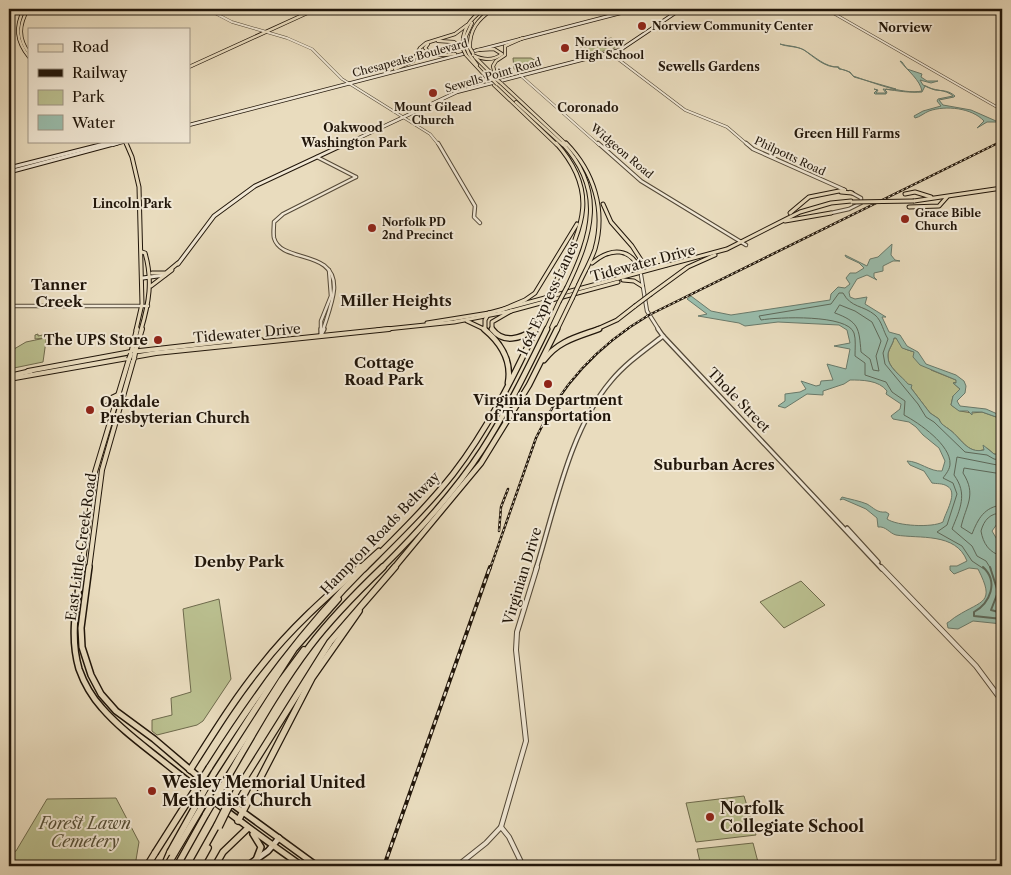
<svg xmlns="http://www.w3.org/2000/svg" width="1011" height="875" viewBox="0 0 1011 875" font-family="'Libre Caslon Text',serif">
  <rect width="100%" height="100%" fill="#e9dcbe"/>
  <filter id="stains"><feTurbulence type="fractalNoise" baseFrequency=".004" numOctaves="4"/><feColorMatrix values="0 0 0 0 .2 0 0 0 0 .09 0 0 0 0 .02 0 0 0 .5 -.17"/></filter>
  <radialGradient id="worn" r=".72"><stop offset=".6" stop-color="#630" stop-opacity="0"/><stop offset="1" stop-color="#630" stop-opacity=".3"/></radialGradient>
  <!-- green -->
  <g fill="#babf8f" stroke="#6e6a4c">
    <path d="M611 38 621 42 622 46 593 54 580 50 582 46Z"/>
    <path d="M513 58H531L543 65 525 71 514 69Z"/>
    <path d="M38 334V336L47 334 43 362 9 369V352L26 342 45 338 35 339V335Z"/>
    <path d="M894 338H896L905 349 914 352 931 370 956 380 957 382 953 383 960 389 953 396 951 405 960 411 972 413 982 412 1002 419V455L994 454 987 448C970 458 961 438 950 430 945 426 941 425 939 419L930 413 911 388V385H908C902 376 887 367 888 356 888 349 893 345 894 338Z"/>
    <path d="M801 581 825 605 784 628 760 602Z"/>
    <path d="M219 599 231 679 203 721 197 725 157 735 152 731V720L172 715 171 698 191 692 183 609Z"/>
    <path d="M744 796 756 835 696 842 686 803Z"/>
    <path d="M116 798 139 842 135 866H9V854L16 851 47 799Z"/>
    <path d="M753 843 759 866H701L697 849Z"/>
  </g>
  <!-- water -->
  <g fill="#99bcab" stroke="#697a6b">
    <path d="M780 44C787 46 797 46 804 50 814 56 826 68 839 67V69C846 70 849 71 853 76 872 82 902 95 922 91 920 80 908 71 900 61L902 62 907 69 922 74 921 77 927 81H938L931 83 920 80 923 85C927 86 931 89 935 90 943 91 948 90 955 96L954 97 939 100 943 105 971 110 996 121 1001 120 1000 116 1002 114V122H987L977 128 984 121C972 108 946 105 929 111 924 113 920 117 915 118L914 116 923 111 941 106 937 101 938 99 953 96C946 89 933 91 925 86L922 92C910 93 897 91 886 89L885 90 887 92 886 94H875L874 93 877 90 874 89 878 90 876 93H886L883 89C887 89 892 91 896 89L854 77 850 72 838 68V67C825 68 814 57 804 50 797 46 787 47 780 44Z"/>
    <path d="M892 244 891 255 895 260 900 261H893L883 266V271L874 273V277L877 280 867 275 857 279 849 292 850 297 855 299 867 297 865 304 886 317H882L889 332 900 335 907 346 918 352 926 364 956 375 964 381 966 386 965 393 957 401 960 406 986 409 1002 416V419L982 412H972V415L968 411H959L951 405 953 396 960 389 953 383H956V380L920 365 913 357 914 352 902 348 896 338H894C893 345 887 350 888 357 888 368 902 376 908 384L912 385 911 388 930 413 939 419C941 425 945 426 950 430 961 438 967 454 984 450L983 445 994 454 1002 455V509L1000 511 1002 525 997 524 992 531 1002 548V624L973 621 958 629 948 628 947 623C951 621 953 618 957 616 982 600 996 604 978 569L969 568 954 574 950 570V566H957L967 561C956 532 919 539 896 535 889 533 886 526 878 527L877 518 866 509 843 499 840 500 842 497C849 499 860 501 867 504 874 508 877 513 886 512L889 514 887 519C897 526 932 528 943 522 945 513 959 492 947 486 942 483 937 484 932 483L924 471 910 465 907 461C919 461 930 472 942 471L945 461 939 448 923 435 916 427 909 422 893 419 891 416 900 409 901 404 886 394 887 391C879 380 862 380 850 380L844 384 823 391V395L807 394 785 408 778 406 785 401V394L800 392 806 389 801 381 816 386 820 385 821 381 833 380 827 364 846 369 850 349 834 346 850 343 847 330 839 325 778 322 745 326 739 323 698 316 707 314 687 299 691 296 711 311 731 315 830 300 831 294 838 287 845 288 850 284 846 278 850 273H856L864 268 859 263 846 257 845 255 867 266 870 259 878 257Z"/>
  </g>
  <g fill="none" stroke-linecap="round" stroke-linejoin="round">
    <!-- shore-far1 -->
    <g stroke="#5d695a" stroke-width="1">
      <path d="M840 305 855 311 872 322 881 341 876 356 879 371 873 370 870 359 861 352C859 328 859 322 835 313Z"/>
      <path d="M1002 474 964 468 963 473C977 495 966 505 961 527L972 534C978 519 984 507 1002 505"/>
      <path d="M1002 513C990 513 984 520 981 531 983 543 989 553 1002 556"/>
      <path d="M984 569 972 561 962 546 937 532 947 525 957 494 953 483 943 478C946 474 950 469 950 464 951 445 919 423 904 415L905 401 892 392 886 382 865 375V363L855 356C855 349 856 339 854 333 848 314 777 317 761 320L759 316 831 304 839 293H843C851 308 863 305 875 315 882 321 883 331 888 339L883 353 885 364 918 404 926 417 934 422 965 452 987 455 994 459 1002 460"/>
      <path d="M991 569 986 561 977 556 972 546 952 529C960 509 968 494 954 475L957 457 1002 466"/>
    </g>
    <!-- shore -->
    <g stroke="#5d695a" stroke-width="2">
      <path d="M983 567C999 582 990 603 974 612V616L1002 619"/>
      <path d="M990 567 998 592 991 610 1002 613"/>
    </g>
    <defs>
      <g id="tertiary-far3">
        <path d="M207 9 232 22 287 38 312 49 342 79 430 134 439 145"/>
        <path d="M826 9 1002 110"/>
        <path d="M610 53 685 110 727 127 748 145"/>
        <path d="M520 75 599 145"/>
      </g>
      <g id="tertiary-far2">
        <path d="M438 143 475 206 474 217 480 223"/>
        <path d="M598 143 641 181 746 245"/>
        <path d="M746 143 753 149 845 190"/>
        <path d="M317 157 356 177"/>
        <path d="M831 213 849 209 861 203V198L850 192"/>
        <path d="M641 275 647 311 659 330"/>
        <path d="M9 306H148"/>
        <path d="M321 330V321L331 296 329 270"/>
        <path d="M323 330C327 317 333 302 334 289 336 248 281 264 274 238 273 233 274 227 274 222L283 214 356 177"/>
      </g>
      <g id="tertiary-far1">
        <path d="M321 329V335"/>
        <path d="M658 329 663 336 882 569"/>
        <path d="M321 335 324 329"/>
        <path d="M847 528 878 562"/>
        <path d="M536 569C555 508 570 429 611 381 626 363 645 350 663 336"/>
      </g>
      <g id="tertiary">
        <path d="M881 567 976 666 1002 701"/>
        <path d="M501 827 509 837 523 866"/>
        <path d="M457 866 486 843 501 827 526 741 516 650 517 632 537 567"/>
      </g>
      <g id="secondary-far2">
        <path d="M189 125 636 9"/>
        <path d="M103 145 114 142"/>
        <path d="M112 145 126 141"/>
        <path d="M344 145 457 92 620 50 681 9"/>
      </g>
      <g id="secondary-far1">
        <path d="M9 168 108 143"/>
        <path d="M9 172 117 143"/>
        <path d="M178 264 214 216 255 186 347 143"/>
        <path d="M143 278 165 275"/>
      </g>
      <path id="secondary" d="M247 866 268 851 279 838"/>
      <g id="primary-far3">
        <path d="M24 9C15 27 16 41 29 57"/>
        <path d="M28 9C19 25 18 38 29 53"/>
        <path d="M978 9 1002 10"/>
        <path d="M189 67 316 9"/>
        <path d="M125 141 127 145"/>
      </g>
      <g id="primary-far2">
        <path d="M126 143 132 157 139 187 142 304 136 330"/>
        <path d="M152 273H166L178 263"/>
        <path d="M151 286 172 270"/>
        <path d="M427 323 489 313"/>
        <path d="M141 330C149 303 153 280 145 253L142 252"/>
        <path d="M377 330 454 322 511 311"/>
      </g>
      <g id="primary-far1">
        <path d="M234 342 261 340"/>
        <path d="M135 352 142 329"/>
        <path d="M131 354 137 329"/>
        <path d="M28 371 131 352 237 340"/>
        <path d="M9 376 31 371"/>
        <path d="M9 379 156 353 389 329"/>
        <path d="M103 402 120 394"/>
        <path d="M82 569 95 472 129 359"/>
        <path d="M89 569 102 470 134 358"/>
      </g>
      <g id="primary">
        <path d="M82 567C77 602 69 635 79 669 84 683 92 697 102 708 120 729 144 746 165 763 210 799 255 833 302 866"/>
        <path d="M89 567 81 628 82 647 91 675 101 694 116 711 154 739 221 796 317 866"/>
        <path d="M253 834 261 847 256 860"/>
      </g>
      <g id="trunk">
        <path d="M841 192 852 193"/>
        <path d="M905 194 915 192 931 197"/>
        <path d="M914 201 1002 188"/>
        <path d="M909 207 939 206 947 197"/>
        <path d="M790 213 809 197 844 190"/>
        <path d="M785 221 831 213"/>
        <path d="M623 280 634 281 642 286"/>
        <path d="M511 311 618 282"/>
        <path d="M489 313 727 249 800 212 831 203 851 201"/>
      </g>
      <g id="motorway-far3">
        <path d="M438 41 454 42 463 49"/>
        <path d="M428 44 425 48C433 57 444 55 455 54"/>
        <path d="M463 48C461 30 470 19 484 9"/>
        <path d="M470 48C469 30 478 19 493 9"/>
        <path d="M467 49 466 36 472 23"/>
        <path d="M469 54 477 65"/>
        <path d="M466 55 489 80"/>
        <path d="M473 55C483 60 493 61 502 54L494 49 477 50"/>
        <path d="M475 57 494 76"/>
        <path d="M395 69 413 61 420 48 426 43 455 34 467 25"/>
        <path d="M496 79 493 66 496 61 505 55V46L523 38"/>
        <path d="M501 83 567 145"/>
        <path d="M494 85 557 145"/>
        <path d="M516 102 563 145"/>
      </g>
      <g id="motorway-far2">
        <path d="M562 143C606 190 592 235 567 287"/>
        <path d="M566 143C594 172 606 210 595 249 591 261 584 273 579 284"/>
        <path d="M603 204 611 222 632 246 643 263 651 266 666 265"/>
        <path d="M592 263C611 247 631 247 641 272"/>
        <path d="M619 278 632 270 636 262"/>
        <path d="M551 292C577 235 605 198 556 143"/>
        <path d="M651 294 688 267 715 255"/>
        <path d="M499 311 525 300 535 293 577 224"/>
        <path d="M467 321 486 330"/>
        <path d="M485 328V320L489 313"/>
        <path d="M492 330V322L511 311"/>
        <path d="M535 330 546 305"/>
        <path d="M546 330 559 302"/>
        <path d="M557 330 572 299"/>
        <path d="M595 330 617 320 635 306"/>
      </g>
      <g id="motorway-far1">
        <path d="M484 329C501 343 512 361 508 383"/>
        <path d="M492 329C503 344 521 339 534 329"/>
        <path d="M544 360C558 341 577 337 599 329"/>
        <path d="M359 569 379 551"/>
        <path d="M364 569C395 538 426 508 453 474 487 430 512 380 536 329"/>
        <path d="M381 569C418 532 454 493 482 450 507 411 527 370 547 329"/>
        <path d="M393 569 481 463 529 385 557 329"/>
      </g>
      <g id="motorway">
        <path d="M209 768C256 694 303 629 365 567"/>
        <path d="M190 770C213 734 235 698 262 665 291 628 325 598 360 567"/>
        <path d="M214 773 294 649 338 599"/>
        <path d="M219 778 281 681 304 650"/>
        <path d="M225 782C252 736 278 688 310 646 332 617 357 592 383 567"/>
        <path d="M236 792 330 642 395 567"/>
        <path d="M238 821 312 678 359 611"/>
        <path d="M147 866 155 853"/>
        <path d="M164 866 170 852"/>
        <path d="M177 866 206 814"/>
        <path d="M194 866 217 825"/>
        <path d="M198 866 208 848"/>
        <path d="M215 866 223 852 248 828"/>
      </g>
    </defs>
    <!-- tertiary-far3 casing -->
    <use href="#tertiary-far3" stroke="#534837" stroke-width="3"/>
    <!-- tertiary-far2 casing -->
    <use href="#tertiary-far2" stroke="#534837" stroke-width="4.5"/>
    <!-- tertiary-far1 casing -->
    <use href="#tertiary-far1" stroke="#534837" stroke-width="5.5"/>
    <!-- tertiary casing -->
    <use href="#tertiary" stroke="#534837" stroke-width="6"/>
    <!-- secondary-far2 casing -->
    <use href="#secondary-far2" stroke="#21160a" stroke-width="4"/>
    <!-- secondary-far1 casing -->
    <use href="#secondary-far1" stroke="#21160a" stroke-width="5"/>
    <!-- secondary casing -->
    <use href="#secondary" stroke="#21160a" stroke-width="8"/>
    <!-- primary-far3 casing -->
    <use href="#primary-far3" stroke="#21160a" stroke-width="4"/>
    <!-- primary-far2 casing -->
    <use href="#primary-far2" stroke="#21160a" stroke-width="5"/>
    <!-- primary-far1 casing -->
    <use href="#primary-far1" stroke="#21160a" stroke-width="6"/>
    <!-- primary casing -->
    <use href="#primary" stroke="#21160a" stroke-width="8"/>
    <!-- trunk casing -->
    <use href="#trunk" stroke="#21160a" stroke-width="5"/>
    <!-- motorway-far3 casing -->
    <use href="#motorway-far3" stroke="#21160a" stroke-width="4"/>
    <!-- motorway-far2 casing -->
    <use href="#motorway-far2" stroke="#21160a" stroke-width="5"/>
    <!-- motorway-far1 casing -->
    <use href="#motorway-far1" stroke="#21160a" stroke-width="7"/>
    <!-- motorway casing -->
    <use href="#motorway" stroke="#21160a" stroke-width="8"/>
    <!-- tertiary-far3 -->
    <use href="#tertiary-far3" stroke="#f1e8d5" stroke-width="2"/>
    <!-- tertiary-far2 -->
    <use href="#tertiary-far2" stroke="#f1e8d5" stroke-width="2.5"/>
    <!-- tertiary-far1 -->
    <use href="#tertiary-far1" stroke="#f1e8d5" stroke-width="3"/>
    <!-- tertiary -->
    <use href="#tertiary" stroke="#f1e8d5" stroke-width="4"/>
    <!-- secondary-far2 -->
    <use href="#secondary-far2" stroke="#f1e8d5" stroke-width="2.5"/>
    <!-- secondary-far1 -->
    <use href="#secondary-far1" stroke="#f1e8d5" stroke-width="3"/>
    <!-- secondary -->
    <use href="#secondary" stroke="#f1e8d5" stroke-width="5"/>
    <!-- primary-far3 -->
    <use href="#primary-far3" stroke="#e9dcbe" stroke-width="2.5"/>
    <!-- primary-far2 -->
    <use href="#primary-far2" stroke="#e9dcbe" stroke-width="3"/>
    <!-- primary-far1 -->
    <use href="#primary-far1" stroke="#e9dcbe" stroke-width="4"/>
    <!-- primary -->
    <use href="#primary" stroke="#e9dcbe" stroke-width="5"/>
    <!-- trunk -->
    <use href="#trunk" stroke="#e9dcbe" stroke-width="3"/>
    <!-- motorway-far3 -->
    <use href="#motorway-far3" stroke="#e9dcbe" stroke-width="2.5"/>
    <!-- motorway-far2 -->
    <use href="#motorway-far2" stroke="#e9dcbe" stroke-width="3"/>
    <!-- motorway-far1 -->
    <use href="#motorway-far1" stroke="#e9dcbe" stroke-width="4.5"/>
    <!-- motorway -->
    <use href="#motorway" stroke="#e9dcbe" stroke-width="5.5"/>
    <defs>
      <g id="rail-far1">
        <path d="M499 531 501 507 508 489"/>
        <path d="M490 569 536 438C561 384 598 345 649 315L1002 141"/>
      </g>
      <path id="rail" d="M384 866 490 567"/>
    </defs>
    <!-- rail-far1 casing -->
    <use href="#rail-far1" stroke="#21160a" stroke-width="2.5"/>
    <!-- rail casing -->
    <use href="#rail" stroke="#21160a" stroke-width="4"/>
    <!-- rail-far1 -->
    <use href="#rail-far1" stroke="#f1e8d5" stroke-width="1" stroke-dasharray="2.5" stroke-linecap="butt"/>
    <!-- rail -->
    <use href="#rail" stroke="#f1e8d5" stroke-width="2" stroke-dasharray="5" stroke-linecap="butt"/>
    <defs>
      <g id="primary-bridge">
        <path d="M134 358 135 353"/>
        <path d="M129 359 131 354"/>
      </g>
      <path id="trunk-bridge" d="M852 202 914 201"/>
      <g id="motorway-bridge-far2">
        <path d="M470 48 473 53"/>
        <path d="M463 49 466 55"/>
        <path d="M467 49 469 54"/>
        <path d="M492 79 497 84"/>
        <path d="M496 79 501 83"/>
      </g>
      <g id="motorway-bridge-far1">
        <path d="M572 299 579 284"/>
        <path d="M559 302 567 287"/>
        <path d="M546 305 551 292"/>
        <path d="M635 306 651 294"/>
      </g>
      <g id="motorway-bridge">
        <path d="M206 814 225 782"/>
        <path d="M217 825 229 801"/>
        <path d="M219 827 236 792"/>
        <path d="M170 852 214 773"/>
        <path d="M155 853 209 768"/>
        <path d="M167 866 219 778"/>
      </g>
    </defs>
    <!-- primary-bridge casing -->
    <use href="#primary-bridge" stroke="#21160a" stroke-width="6" stroke-linecap="butt"/>
    <!-- trunk-bridge casing -->
    <use href="#trunk-bridge" stroke="#21160a" stroke-width="5" stroke-linecap="butt"/>
    <!-- motorway-bridge-far2 casing -->
    <use href="#motorway-bridge-far2" stroke="#21160a" stroke-width="4" stroke-linecap="butt"/>
    <!-- motorway-bridge-far1 casing -->
    <use href="#motorway-bridge-far1" stroke="#21160a" stroke-width="5" stroke-linecap="butt"/>
    <!-- motorway-bridge casing -->
    <use href="#motorway-bridge" stroke="#21160a" stroke-width="8" stroke-linecap="butt"/>
    <!-- primary-bridge -->
    <use href="#primary-bridge" stroke="#e9dcbe" stroke-width="4"/>
    <!-- trunk-bridge -->
    <use href="#trunk-bridge" stroke="#e9dcbe" stroke-width="3"/>
    <!-- motorway-bridge-far2 -->
    <use href="#motorway-bridge-far2" stroke="#e9dcbe" stroke-width="2.5"/>
    <!-- motorway-bridge-far1 -->
    <use href="#motorway-bridge-far1" stroke="#e9dcbe" stroke-width="3"/>
    <!-- motorway-bridge -->
    <use href="#motorway-bridge" stroke="#e9dcbe" stroke-width="5.5"/>
  </g>
  <!-- markers -->
  <g fill="#8f2418" stroke="#f1e8d5" stroke-width="2">
    <circle cx="642" cy="26" r="5"/>
    <circle cx="565" cy="48" r="5"/>
    <circle cx="433" cy="93" r="5"/>
    <circle cx="905" cy="219" r="5"/>
    <circle cx="372" cy="228" r="5"/>
    <circle cx="158" cy="340" r="5"/>
    <circle cx="548" cy="384" r="5"/>
    <circle cx="90" cy="410" r="5"/>
    <circle cx="152" cy="791" r="5"/>
    <circle cx="710" cy="817" r="5"/>
  </g>
  <g text-anchor="middle" stroke-width="4" stroke-linejoin="round" paint-order="stroke">
    <!-- far-poi labels -->
    <g font-size="11" font-weight="bold" fill="#21160a" stroke="#f1e8d5" text-anchor="start">
      <text x="652" y="30">Norview Community Center</text>
      <text x="575" y="46">Norview<tspan x="575" dy="13">High School</tspan></text>
      <text x="433" y="111" text-anchor="middle">Mount Gilead<tspan x="433" dy="13">Church</tspan></text>
      <text x="915" y="217">Grace Bible<tspan x="915" dy="13">Church</tspan></text>
      <text x="382" y="226">Norfolk PD<tspan x="382" dy="13">2nd Precinct</tspan></text>
    </g>
    <!-- far-street labels -->
    <g font-size="11" fill="#21160a" stroke="#f1e8d5">
      <text transform="translate(410 58) rotate(-15)" y="4">Chesapeake Boulevard</text>
      <text transform="translate(493 75) rotate(-16)" y="4">Sewells Point Road</text>
      <text transform="translate(622 151) rotate(40)" y="4">Widgeon Road</text>
      <text transform="translate(790 156) rotate(25)" y="4">Philpotts Road</text>
    </g>
    <!-- far-neighbourhood labels -->
    <g font-size="12" font-weight="bold" fill="#21160a" stroke="#f1e8d5">
      <text x="905" y="32">Norview</text>
      <text x="709" y="71">Sewells Gardens</text>
      <text x="588" y="112">Coronado</text>
      <text x="353" y="132">Oakwood</text>
      <text x="847" y="138">Green Hill Farms</text>
      <text x="354" y="147">Washington Park</text>
      <text x="132" y="208">Lincoln Park</text>
    </g>
    <!-- street labels -->
    <g font-size="14" fill="#21160a" stroke="#f1e8d5">
      <text transform="translate(643 263) rotate(-15)" y="5">Tidewater Drive</text>
      <text transform="translate(548 298) rotate(-65)" y="5">I 64 Express Lanes</text>
      <text transform="translate(247 333) rotate(-5)" y="5">Tidewater Drive</text>
      <text transform="translate(739 400) rotate(46)" y="5">Thole Street</text>
      <text transform="translate(380 533) rotate(-46)" y="5">Hampton Roads Beltway</text>
      <text transform="translate(81 547) rotate(-82)" y="5">East Little Creek Road</text>
      <text transform="translate(522 576) rotate(-73)" y="5">Virginian Drive</text>
    </g>
    <!-- poi labels -->
    <g font-size="14" font-weight="bold" fill="#21160a" stroke="#f1e8d5" text-anchor="end">
      <text x="148" y="345">The UPS Store</text>
      <text x="548" y="405" text-anchor="middle">Virginia Department<tspan x="548" dy="16">of Transportation</tspan></text>
      <text x="100" y="407" text-anchor="start">Oakdale<tspan x="100" dy="16">Presbyterian Church</tspan></text>
    </g>
    <!-- neighbourhood labels -->
    <g font-size="15" font-weight="bold" fill="#21160a" stroke="#f1e8d5">
      <text x="59" y="290">Tanner<tspan x="59" dy="17">Creek</tspan></text>
      <text x="396" y="306">Miller Heights</text>
      <text x="384" y="368">Cottage<tspan x="384" dy="17">Road Park</tspan></text>
      <text x="714" y="470">Suburban Acres</text>
      <text x="239" y="567">Denby Park</text>
    </g>
    <!-- near-poi labels -->
    <g font-size="16" font-weight="bold" fill="#21160a" stroke="#f1e8d5" text-anchor="start">
      <text x="162" y="788">Wesley Memorial United<tspan x="162" dy="18">Methodist Church</tspan></text>
      <text x="720" y="814">Norfolk<tspan x="720" dy="18">Collegiate School</tspan></text>
    </g>
    <!-- near-park labels -->
    <g font-size="16" font-style="italic" fill="#575139" stroke="#f1e8d5">
      <text x="85" y="829">Forest Lawn<tspan x="85" dy="18">Cemetery</tspan></text>
    </g>
  </g>
  <!-- margin -->
  <rect width="1011" height="875" fill="none" stroke="#e9dcbe" stroke-width="30"/>
  <rect x="10" y="10" width="991" height="855" fill="none" stroke="#21160a" stroke-width="2.5"/>
  <rect x="15" y="15" width="981" height="845" fill="none" stroke="#21160a"/>
  <!-- legend -->
  <rect x="28" y="28" width="162" height="115" fill="#f1e8d5" stroke="#9e9484"/>
  <rect x="38" y="44" width="25" height="8" fill="#e9dcbe" stroke="#9e9484"/>
  <text x="72" y="52" font-size="15" fill="#21160a">Road</text>
  <rect x="38" y="69" width="25" height="8" fill="#21160a" stroke="#9e9484"/>
  <text x="72" y="78" font-size="15" fill="#21160a">Railway</text>
  <rect x="38" y="90" width="25" height="15" fill="#babf8f" stroke="#9e9484"/>
  <text x="72" y="102" font-size="15" fill="#21160a">Park</text>
  <rect x="38" y="115" width="25" height="15" fill="#99bcab" stroke="#9e9484"/>
  <text x="72" y="128" font-size="15" fill="#21160a">Water</text>
  <rect width="100%" height="100%" filter="url(#stains)"/>
  <rect width="100%" height="100%" fill="url(#worn)"/>
</svg>
